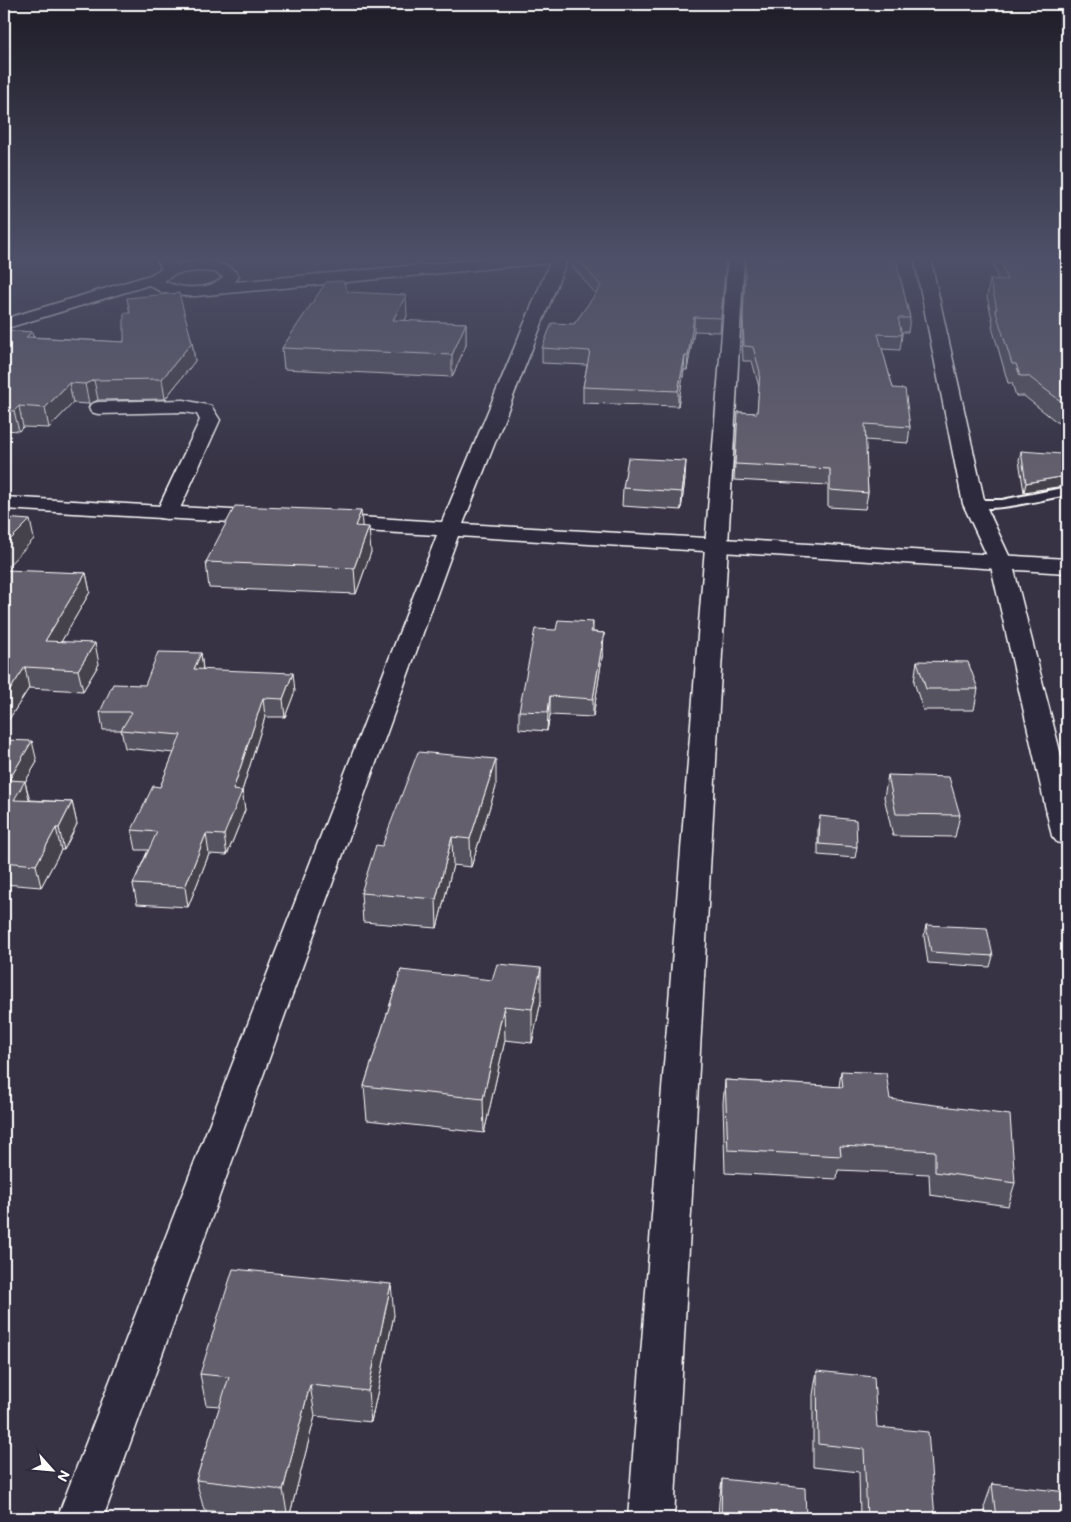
<svg xmlns="http://www.w3.org/2000/svg" width="1071" height="1522" viewBox="0 0 1071 1522" font-family="Mali,sans-serif">
  <rect width="100%" height="100%" fill="#373345"/>
  <filter id="ink" filterUnits="userSpaceOnUse"><feTurbulence type="fractalNoise" baseFrequency=".02" numOctaves="2"/><feDisplacementMap in="SourceGraphic" scale="10" xChannelSelector="R" yChannelSelector="G"/><feConvolveMatrix kernelMatrix="1 2 1 2 8 2 1 2 1" color-interpolation-filters="sRGB"/></filter>
  <g filter="url(#ink)">
    <g fill="none" stroke-linecap="round" stroke-linejoin="round">
      <defs>
        <path id="service" d="M1067 487V495C1050 498 979 516 968 504L974 500H1002Z"/>
        <g id="minor">
          <path d="M728 257H744L674 1518H628Z"/>
          <path d="M914 257H930L985 504 1012 562 1067 779V845L1057 842 1052 836 990 562 963 504Z"/>
          <path d="M184 400 211 406 220 420 178 513 175 518 167 519 159 518 156 513 200 420 197 414 184 412 98 414 91 412 89 408 91 404 98 402Z"/>
        </g>
        <g id="tertiary">
          <path d="M155 257H171L178 270 176 273H164Z"/>
          <path d="M190 257H207L218 267 215 270H205Z"/>
          <path d="M552 257H568L463 524 1067 559V573L458 536 103 1518H57L437 535 325 529 317 527 314 522 317 517 325 515 442 522Z"/>
          <path d="M4 497 267 512 275 513 278 518 275 523 267 524 4 509Z"/>
        </g>
        <path id="secondary" d="M506 257H566L564 260 559 262 196 296C181 296 162 295 149 285L4 329V319L150 275C171 261 223 253 239 276L235 282ZM197 271 215 272 223 277C210 291 179 289 164 281L175 274Z"/>
      </defs>
      <!-- service casing -->
      <use href="#service" stroke="#fff" stroke-width="4"/>
      <!-- minor casing -->
      <use href="#minor" stroke="#fff" stroke-width="3"/>
      <!-- tertiary casing -->
      <use href="#tertiary" stroke="#fff" stroke-width="3"/>
      <!-- secondary casing -->
      <use href="#secondary" stroke="#fff" stroke-width="3"/>
      <!-- service -->
      <use href="#service" fill="#2f2a3d" fill-rule="evenodd"/>
      <!-- minor -->
      <use href="#minor" fill="#2f2a3d" fill-rule="evenodd"/>
      <!-- tertiary -->
      <use href="#tertiary" fill="#2f2a3d" fill-rule="evenodd"/>
      <!-- secondary -->
      <use href="#secondary" fill="#2f2a3d" fill-rule="evenodd"/>
    </g>
    <!-- wall -->
    <g fill="#55525e" stroke="#fff">
      <path d="M569 257H726L720 332 694 331 687 370H684L678 406 583 403V387L587 365 542 363V348L574 324 596 294 568 261Z"/>
      <path d="M746 257 897 264 910 318 908 332H902V335L900 350 882 349 893 388 910 427 908 443 865 440 868 493 865 509 828 507V485L734 480 738 412 757 413 759 387 752 361H743L742 333Z"/>
      <path d="M991 257H1051L1067 270V430L1024 396H1016L1012 383H1008L992 327 993 323 987 297 990 279 998 280Z"/>
      <path d="M348 292 407 316 405 321 466 323V345L452 377 284 369 282 348Z"/>
      <path d="M127 298 192 342 195 361 165 399 98 400 89 404 73 403 49 428 23 427 19 431 4 430V330L32 332 33 337 124 342 130 313Z"/>
      <path d="M1021 451 1064 486 1024 492 1019 460Z"/>
      <path d="M685 479 681 510 622 506 623 488Z"/>
      <path d="M371 552 356 594 209 588 206 562Z"/>
      <path d="M4 572 86 573 90 592 61 642 99 664 83 691 29 688 4 727Z"/>
      <path d="M593 622V632L604 633 603 651 593 717 550 715 547 731 519 729V711L556 630Z"/>
      <path d="M201 653 203 669 295 691 285 717H265L242 791 245 810 227 855 209 854 188 907 137 904 133 884 148 850H136L132 830 160 787 174 753 125 748 121 730H103L100 712Z"/>
      <path d="M917 661 978 689 974 710H923L914 682Z"/>
      <path d="M4 740 37 762 25 782 30 800 72 802 77 824 64 850H61L41 887 4 884Z"/>
      <path d="M888 775 960 815 955 837 893 836 884 797Z"/>
      <path d="M496 787 471 867 453 865 437 928 363 922 361 893 382 846Z"/>
      <path d="M820 816 857 847 855 858 818 855V828Z"/>
      <path d="M926 925 993 956 990 967 928 963 924 936Z"/>
      <path d="M401 970 541 1001 532 1043 505 1040 484 1133 367 1120 364 1086Z"/>
      <path d="M841 1071 890 1099 1015 1183 1008 1206 930 1195 929 1174 838 1170 837 1179 725 1173 723 1103 725 1080 839 1087Z"/>
      <path d="M394 1315 371 1422 315 1416 289 1518H271L204 1510 196 1480 220 1406 206 1405 200 1374Z"/>
      <path d="M817 1371 877 1427 935 1518H860L859 1472 813 1467V1395Z"/>
      <path d="M722 1479 806 1518H718L719 1502Z"/>
      <path d="M992 1484 1067 1518H986L984 1507Z"/>
    </g>
    <!-- shaded-wall -->
    <g fill="#45424c" stroke="#fff">
      <path d="M406 295 407 316 394 341 393 320Z"/>
      <path d="M694 317V331L687 370 688 356Z"/>
      <path d="M466 323V345L452 377V355Z"/>
      <path d="M32 332 36 351 26 337Z"/>
      <path d="M192 342 195 361 165 399 162 379Z"/>
      <path d="M685 356 684 370 678 406V391Z"/>
      <path d="M94 380 98 400 89 404 85 384Z"/>
      <path d="M69 383 73 403 49 428 45 408Z"/>
      <path d="M19 406 23 427 19 431 14 411Z"/>
      <path d="M686 461 685 479 681 510 682 492Z"/>
      <path d="M1066 476 1064 486 1024 492 1026 483Z"/>
      <path d="M361 511 363 537 355 526Z"/>
      <path d="M30 520 34 539 4 570V546Z"/>
      <path d="M369 527 371 552 356 594 354 568Z"/>
      <path d="M86 573 90 592 50 661 45 641Z"/>
      <path d="M604 633 603 651 593 717V699Z"/>
      <path d="M95 643 99 664 83 691 78 670Z"/>
      <path d="M201 653 203 671 194 669Z"/>
      <path d="M25 667 29 688 4 727V699Z"/>
      <path d="M293 673 295 691 285 717 283 699Z"/>
      <path d="M550 696V715L547 731 548 712Z"/>
      <path d="M263 698 265 717 241 794 242 791 245 810 227 855 224 835 233 790Z"/>
      <path d="M32 741 37 762 25 782 30 803 20 821 9 780Z"/>
      <path d="M496 759V787L471 867 470 839Z"/>
      <path d="M72 802 77 824 64 850 59 828Z"/>
      <path d="M56 828 61 850 41 887 36 865Z"/>
      <path d="M206 834 209 854 188 907 185 887Z"/>
      <path d="M452 837 453 865 437 928 436 899Z"/>
      <path d="M541 968V1001L532 1043V1009Z"/>
      <path d="M504 1006 505 1040 484 1133 483 1099Z"/>
      <path d="M391 1284 394 1315 371 1422 368 1391Z"/>
      <path d="M310 1385 315 1416 289 1518H288L283 1490Z"/>
    </g>
    <!-- building -->
    <g fill="#635f6d" stroke="#fff">
      <path d="M577 257H726L721 318 694 317 688 356H685L678 391 583 387 590 351 542 348 552 323 574 324 601 286Z"/>
      <path d="M746 257H897V264L910 318H898L902 335 878 334 893 388 905 389 910 427 865 424 868 493 830 490V469L735 464 738 412 757 413 760 372 753 347 744 346 743 318Z"/>
      <path d="M1000 257H1051L1067 270V406L1028 376H1020L1016 364H1012L995 309H997L990 279 1007 280Z"/>
      <path d="M343 281 348 292 406 295 393 320 466 323 452 355 282 348 326 282Z"/>
      <path d="M179 293 192 342 162 379 94 380 85 384 69 383 45 408 19 406 14 411 4 410V330L32 332 26 337 124 342V313H130L127 298Z"/>
      <path d="M1021 451 1062 454 1066 476 1026 483Z"/>
      <path d="M628 458 686 461 682 492 623 488Z"/>
      <path d="M235 506 361 511 355 526 369 527 354 568 206 562Z"/>
      <path d="M4 518 30 520 4 546Z"/>
      <path d="M5 570 86 573 45 641 95 643 78 670 25 667 4 699V572Z"/>
      <path d="M558 620 593 622 591 632 604 633 593 699 550 696 548 712 519 711 535 629 556 630Z"/>
      <path d="M158 652 201 653 194 669 293 673 283 699 263 698 233 790 242 791 224 835 206 834 185 887 133 884 157 832 132 830 153 786 160 787 181 735 121 730 132 712H100L113 684 145 685Z"/>
      <path d="M917 661 968 662 978 689H926Z"/>
      <path d="M4 740 32 741 9 780 25 781 14 800 72 802 59 828H56L36 865 4 862Z"/>
      <path d="M418 752 496 759 470 839 452 837 436 899 361 893 376 845 382 846Z"/>
      <path d="M888 775 949 777 960 815 896 814Z"/>
      <path d="M820 816 856 820 857 847 819 844Z"/>
      <path d="M926 925 987 928 993 956 931 952Z"/>
      <path d="M497 964 541 968 532 1009 504 1006 483 1099 364 1086 401 970 492 980Z"/>
      <path d="M841 1071 886 1073 890 1099 1010 1115 1015 1183 935 1172V1151L840 1146 841 1156 728 1150 725 1080 843 1087Z"/>
      <path d="M233 1269 391 1284 368 1391 310 1385 283 1490 196 1480 229 1377 200 1374Z"/>
      <path d="M817 1371 874 1377 877 1427 928 1432 935 1518H867L864 1449 818 1444Z"/>
      <path d="M722 1479 805 1488 806 1518H721Z"/>
      <path d="M992 1484 1067 1492V1518H996Z"/>
    </g>
  </g>
  <!-- sky -->
  <linearGradient id="sky" x2="0" y2="1"><stop stop-color="#1e1c26"/><stop offset="0.55" stop-color="#4d5068"/><stop offset="1" stop-color="#4d5068" stop-opacity="0"/></linearGradient>
  <rect width="1071" height="470" fill="url(#sky)"/>
  <!-- margin -->
  <rect width="1071" height="1522" fill="none" stroke="#2f2a3d" stroke-width="20"/>
  <rect x="10" y="10" width="1051" height="1502" fill="none" stroke="#fff" stroke-width="2" filter="url(#ink)"/>
  <!-- north arrow -->
  <g transform="translate(52 1470) rotate(117)" stroke="#2f2a3d" stroke-width="4" paint-order="stroke">
  <path d="M0-4L9 19L0 12L-9 19Z" fill="#ffffff"/>
  <text y="-8" font-size="14" font-weight="bold" text-anchor="middle" fill="#ffffff">N</text>
  </g>
</svg>
